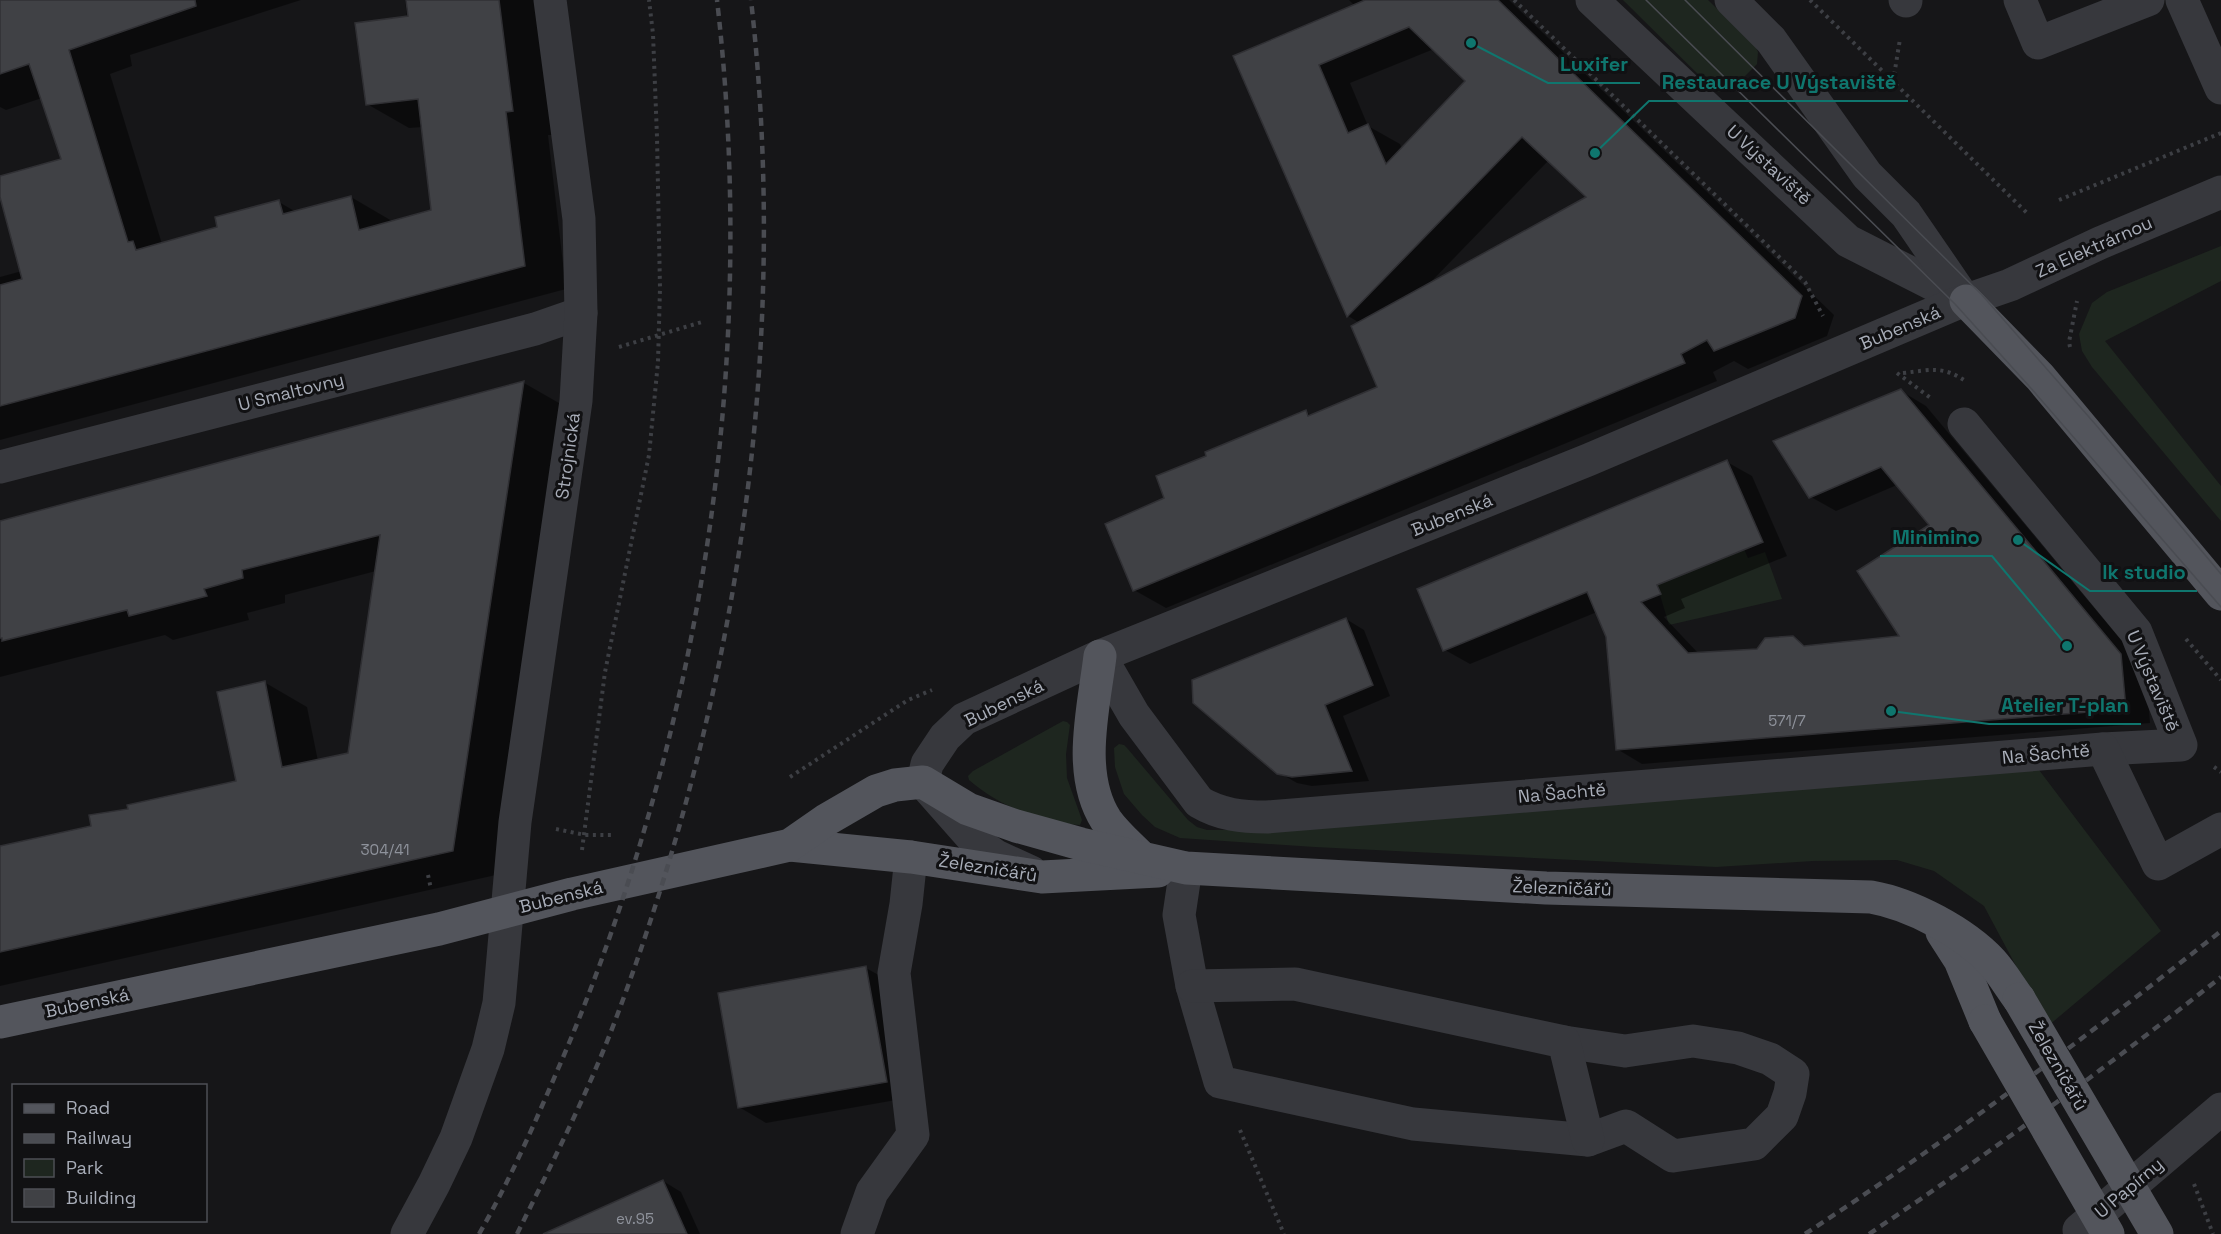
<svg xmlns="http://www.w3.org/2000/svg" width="2221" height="1234" viewBox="0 0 2221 1234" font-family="'Space Grotesk',sans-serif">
  <rect width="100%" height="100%" fill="#161618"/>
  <!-- green -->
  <g fill="#1e261f">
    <path d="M1623 0H1708L1755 46 1758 52 1757 64 1729 92H1716Z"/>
    <path d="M2221 246V281L2105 341 2221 486V521L2092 367 2082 351 2079 334 2092 303 2107 292Z"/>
    <path d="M1744 549 1748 558 1765 552 1782 599 1669 625 1657 585Z"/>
    <path d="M1063 721 1067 722 1070 725 1066 754 1067 778 1082 820 1080 825C1071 825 1061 822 1052 820 1018 812 995 802 969 780L968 776 973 771Z"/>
    <path d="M1119 744 1124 745 1127 748 1188 820 1197 827 1207 830 1311 829 2036 766 2161 931 2048 1026 1984 906 1934 871 1897 860 1813 861 1716 867 1315 847 1180 838 1155 827 1142 815 1124 794 1115 767 1114 748Z"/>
  </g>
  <!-- shadow -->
  <g fill="#0007" fill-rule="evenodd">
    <path d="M0 0H301L130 55 132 66 110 74 162 244 219 228 279 202 296 212 351 197 392 221 433 211 423 127 409 128 367 104 407 18 405 0H537L554 135H548L566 289 0 440V277L22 271 0 191V178L62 160 42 98 6 110 0 107Z"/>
    <path d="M1349 0H1509L1834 315 1827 336 1748 369 1734 361 1713 372 1717 381 1166 608 1134 590 1166 499 1208 456 1306 412 1312 416 1379 388 1360 323 1348 316 1235 57 1355 6ZM1434 49 1467 81 1402 149 1400 144 1368 126 1350 83ZM1549 160 1589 198 1428 285Z"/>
    <path d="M524 383 566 407 496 875 0 986V848L93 827 237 783 264 682 307 707 318 761 349 754 376 571 285 595V603L247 613 249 620 173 640 165 635 0 677V522Z"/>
    <path d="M1901 391 1926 406 2146 670 2150 723 1642 764 1617 749 1607 637 1597 612 1470 664 1445 650 1727 462 1752 476 1787 556 1681 599 1685 608 1664 617 1699 654 1758 650 1793 638 1808 647 1902 638 1931 525 1897 485 1836 511 1811 497Z"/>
    <path d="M1346 619 1364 630 1390 696 1343 716 1369 781 1312 786 1297 783 1278 772Z"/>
    <path d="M866 968 893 983 913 1097 766 1123 739 1107Z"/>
    <path d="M663 1181 681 1192 700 1234H611Z"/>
  </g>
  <!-- building -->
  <g fill="#404145" stroke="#303034" stroke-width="1.5" fill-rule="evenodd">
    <path d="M0 0H195L196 6 69 50 128 242 133 241 136 250 217 227 215 217 279 200 283 214 351 196 359 230 431 210 418 99 366 105 355 23 408 16 406 0H499L513 111 506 112 525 266 0 406V285L22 279 0 197V176L61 159 29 64 0 74Z"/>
    <path d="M1365 0H1498L1802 296 1795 318 1714 351 1707 340 1681 354 1685 363 1133 591 1105 524 1164 498 1156 476 1206 456 1205 452 1306 410 1308 416 1377 387 1351 326 1586 197 1522 137 1347 317 1233 56ZM1409 27 1465 81 1386 164 1368 124 1348 133 1319 65Z"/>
    <path d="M524 381 453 851 0 952V846L91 826 89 815 128 809 127 805 236 781 217 692 265 681 282 767 348 753 380 535 242 570 243 578 204 589 207 596 129 616 127 610 2 641V638H0V521Z"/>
    <path d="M1901 389 2121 654 2126 709 1616 750 1606 637 1587 592 1443 651 1417 589 1727 460 1763 542 1657 585 1661 594 1641 602 1688 653 1757 649 1765 638 1793 636 1804 646 1899 636 1857 571 1929 525 1881 467 1809 498 1773 441Z"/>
    <path d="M1346 618 1373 685 1325 705 1352 771 1292 777 1277 774 1193 703 1192 680Z"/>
    <path d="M866 966 887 1082 738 1108 718 993Z"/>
    <path d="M663 1180 687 1234H543Z"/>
  </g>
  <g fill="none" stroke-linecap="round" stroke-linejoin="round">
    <!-- path -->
    <g stroke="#3d3f44" stroke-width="4" stroke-dasharray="3 4.5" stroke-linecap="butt">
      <path d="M1514 0 1805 282 1823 316"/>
      <path d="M1810 0 2028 214"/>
      <path d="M1893 82 1900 39"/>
      <path d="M2059 200 2221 133"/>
      <path d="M619 347 702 322"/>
      <path d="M2070 347 2069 342 2077 301"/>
      <path d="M1897 373 1932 399"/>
      <path d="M1903 373C1932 370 1942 365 1967 382"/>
      <path d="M2186 639 2221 680"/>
      <path d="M2214 767 2221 772"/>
      <path d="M790 777 908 700 932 690"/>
      <path d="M556 829 585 835H615"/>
      <path d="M582 850 605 672 649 455 658 362 660 288 657 137 653 34 649 0"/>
      <path d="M428 875 431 889"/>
      <path d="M1240 1130 1284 1234"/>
      <path d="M2194 1184 2213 1234"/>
    </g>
    <!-- minor -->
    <g stroke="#37383d" stroke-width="33">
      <path d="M1592 0 1848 241 1966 301"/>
      <path d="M1731 0 1771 40 1867 175 1906 214 1963 297"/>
      <path d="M1905 0 1906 1"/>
      <path d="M2020 0 2038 43 2148 0"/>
      <path d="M2182 0 2221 88"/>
      <path d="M0 467 535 329 581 313"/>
      <path d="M1100 656 1134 715 1199 802C1221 815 1242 817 1267 817L2103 749 2181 745 2136 632 1964 424"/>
      <path d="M2103 749 2158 864 2221 829"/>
      <path d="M1186 868 1179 915 1192 986 1220 1082 1413 1124 1588 1140 1626 1126 1673 1156 1754 1144 1782 1116 1790 1093 1793 1074 1770 1059 1738 1048 1693 1041 1625 1051 1564 1042"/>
      <path d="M1031 872 996 856 976 842 923 782 927 764 945 737 964 719 1100 656 1588 460 1955 304 2010 285 2100 243 2221 192"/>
      <path d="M1192 986 1295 984 1564 1042 1588 1140"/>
      <path d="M2079 1230 2221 1109"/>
      <path d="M407 1234 434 1184 456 1138 488 1049 499 1003 515 822 576 401 581 313 579 219 550 0"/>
      <path d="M857 1234 872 1192 913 1135 894 973 906 904 911 857"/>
    </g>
    <!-- major -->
    <g stroke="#53555c" stroke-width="33">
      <path d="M1966 301 2040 377 2221 594"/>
      <path d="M1100 656C1094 707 1076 773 1106 820 1116 834 1129 845 1141 857"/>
      <path d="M790 845 911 857 1042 877 1158 871"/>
      <path d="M1942 932 1960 960 1985 1021"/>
      <path d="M0 1022 439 929 572 894 790 845 826 820 876 791 895 785 923 782 968 809 1016 826 1081 844 1186 868 1546 888 1871 897C1911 904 1964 932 1992 962 2002 973 2010 987 2019 999"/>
    </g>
    <!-- tram -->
    <g stroke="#4a4c52" stroke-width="1.5">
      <path d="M1646 0 1955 304 2029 386 2221 607"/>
      <path d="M1685 0 1982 295 2096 425 2221 574"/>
    </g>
    <!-- rail -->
    <g stroke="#4a4c52" stroke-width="4.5" stroke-dasharray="8 6" stroke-linecap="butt">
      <path d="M479 1234C513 1175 540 1111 567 1048 704 720 758 355 717 0"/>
      <path d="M517 1234C553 1161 590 1089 618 1013 739 690 790 343 751 0"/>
      <path d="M1805 1234C1949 1140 2086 1037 2221 931"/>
      <path d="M1869 1234C1990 1153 2107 1067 2221 977"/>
    </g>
    <!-- major-bridge -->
    <g stroke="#53555c" stroke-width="33">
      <path d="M2019 999 2157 1234"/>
      <path d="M1985 1021 2108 1234"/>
    </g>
  </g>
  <g text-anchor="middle" stroke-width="6" stroke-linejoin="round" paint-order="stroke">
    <!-- number labels -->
    <g font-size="15" fill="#8e929b">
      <text x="1787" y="726">571/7</text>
      <text x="385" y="855">304/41</text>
      <text x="635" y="1224">ev.95</text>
    </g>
    <!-- street labels -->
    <g font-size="18" fill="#a8adb8" stroke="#111113">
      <text transform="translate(1769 165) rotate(43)" y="6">U Výstaviště</text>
      <text transform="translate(2094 247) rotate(-24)" y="6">Za Elektrárnou</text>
      <text transform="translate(1900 328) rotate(-23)" y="6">Bubenská</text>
      <text transform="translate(291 392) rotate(-14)" y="6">U Smaltovny</text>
      <text transform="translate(568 456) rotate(-82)" y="6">Strojnická</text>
      <text transform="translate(1452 515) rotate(-22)" y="6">Bubenská</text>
      <text transform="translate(2153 681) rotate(67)" y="6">U Výstaviště</text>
      <text transform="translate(1004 703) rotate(-26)" y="6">Bubenská</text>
      <text transform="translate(2046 754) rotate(-5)" y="6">Na Šachtě</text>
      <text transform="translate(1562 793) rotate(-5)" y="6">Na Šachtě</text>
      <text transform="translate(988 868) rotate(9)" y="6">Železničářů</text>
      <text transform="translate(1562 888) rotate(2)" y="6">Železničářů</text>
      <text transform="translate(561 897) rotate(-14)" y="6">Bubenská</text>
      <text transform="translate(87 1003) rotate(-12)" y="6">Bubenská</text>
      <text transform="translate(2058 1066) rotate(60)" y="6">Železničářů</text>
      <text transform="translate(2129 1188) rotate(-40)" y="6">U Papírny</text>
    </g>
  </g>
  <!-- callouts -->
  <path fill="none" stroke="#0f766e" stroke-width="2" d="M1471 43L1548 83H1640M1595 153L1649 101H1908M2067 646L1992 556H1880M2018 540L2090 591H2197M1891 711L1989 724H2141"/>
  <g fill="#0f766e" stroke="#111113" stroke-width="2">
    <circle cx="1471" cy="43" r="6"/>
    <circle cx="1595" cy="153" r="6"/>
    <circle cx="2067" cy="646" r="6"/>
    <circle cx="2018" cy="540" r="6"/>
    <circle cx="1891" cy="711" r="6"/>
  </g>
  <g font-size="20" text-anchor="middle" font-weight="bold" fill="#0f766e" stroke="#111113" stroke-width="6" stroke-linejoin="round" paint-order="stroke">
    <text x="1594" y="71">Luxifer</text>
    <text x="1779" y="89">Restaurace U Výstaviště</text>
    <text x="1936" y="544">Minimino</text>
    <text x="2144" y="579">lk studio</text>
    <text x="2065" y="712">Atelier T-plan</text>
  </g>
  <!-- legend -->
  <rect x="12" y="1084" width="195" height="138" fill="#111113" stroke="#4d4f55" stroke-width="1.5"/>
  <rect x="24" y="1104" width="30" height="9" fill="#53555c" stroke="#4d4f55" stroke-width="1.5"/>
  <text x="66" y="1114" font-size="18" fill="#a8adb8">Road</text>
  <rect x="24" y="1134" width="30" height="9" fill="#4a4c52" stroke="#4d4f55" stroke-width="1.5"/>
  <text x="66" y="1144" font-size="18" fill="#a8adb8">Railway</text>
  <rect x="24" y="1159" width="30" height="18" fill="#1e261f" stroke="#4d4f55" stroke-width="1.5"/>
  <text x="66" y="1174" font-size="18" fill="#a8adb8">Park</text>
  <rect x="24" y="1189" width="30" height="18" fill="#404145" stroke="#4d4f55" stroke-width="1.5"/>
  <text x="66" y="1204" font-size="18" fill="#a8adb8">Building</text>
</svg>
